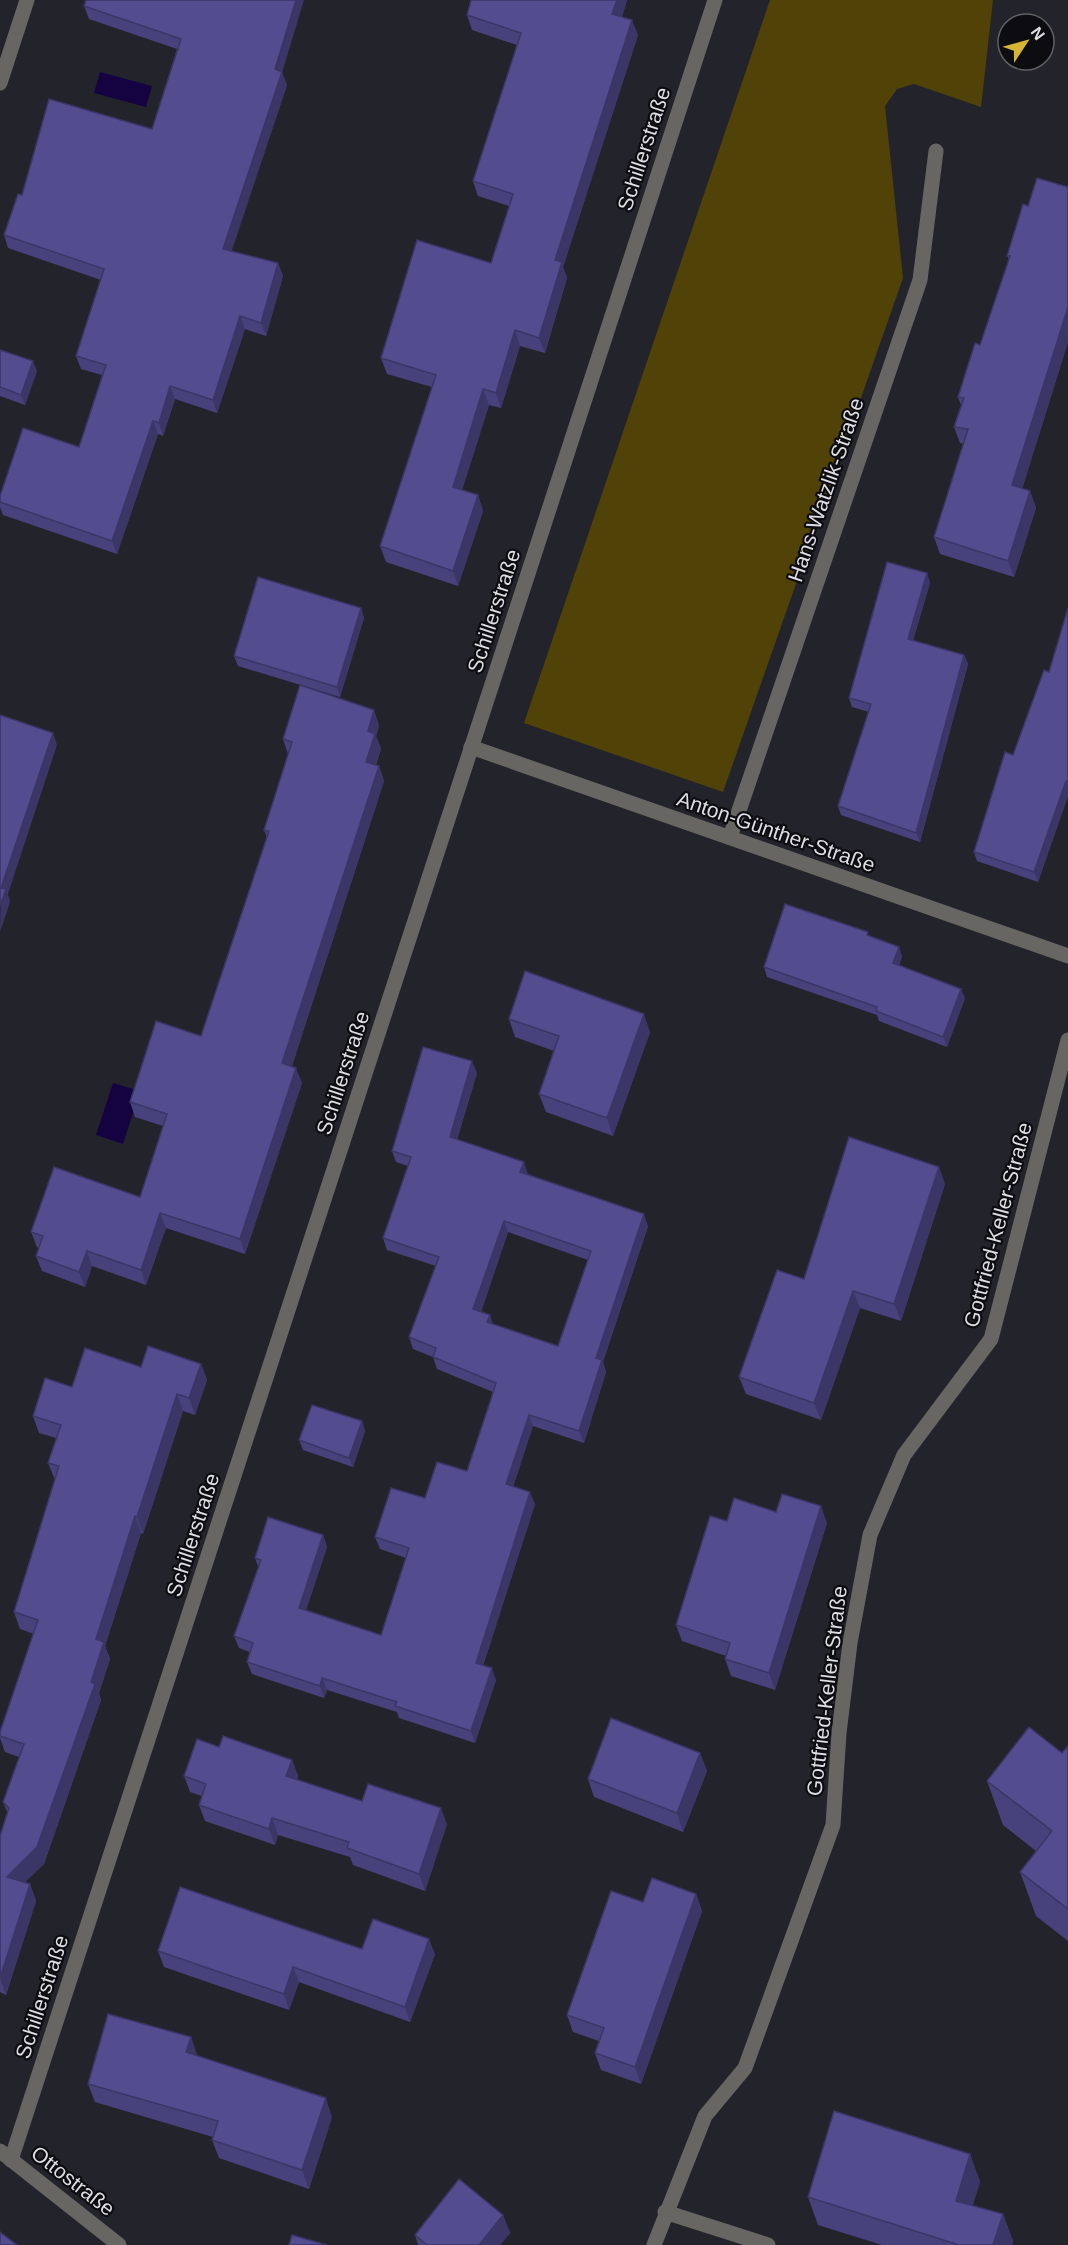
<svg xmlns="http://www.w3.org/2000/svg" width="1068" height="2245" viewBox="0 0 1068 2245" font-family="Arial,sans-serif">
  <rect width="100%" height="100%" fill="#23232c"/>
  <!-- green -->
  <path fill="#514307" d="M770 0H993L981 107 914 84 897 89 885 106 903 278 723 792 524 723Z"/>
  <!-- water -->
  <g fill="#150341">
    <path d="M100 72 152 86 146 107 94 93Z"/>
    <path d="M113 1083 140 1091 123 1144 96 1135Z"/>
  </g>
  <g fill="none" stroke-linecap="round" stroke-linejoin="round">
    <!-- minor -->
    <g stroke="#686662" stroke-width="15">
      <path d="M0 83 27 0"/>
      <path d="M471 747 1068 956"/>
      <path d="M730 837 920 280 936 151"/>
      <path d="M0 2151 119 2245"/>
      <path d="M11 2160 715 0"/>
      <path d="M665 2212 768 2245"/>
      <path d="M654 2245 705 2116 745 2068 833 1825 839 1733 850 1643 870 1535 904 1455 991 1339 1068 1040"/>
    </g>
  </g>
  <!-- wall -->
  <g fill="#47427c" fill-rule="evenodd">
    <path d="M471 0H627L622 17 638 35 563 267 567 278 545 353 520 346 501 408 489 405 462 490 478 495 483 511 458 586 386 562 380 546 432 387 387 374 381 358 491 263 509 206 478 196 473 181 517 45 472 30 467 15Z"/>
    <path d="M84 6 282 73 287 85 231 251 278 263 283 276 266 336 245 329 217 413 175 399 163 436 158 434 117 554 3 515 0 507V496L79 447 102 375 81 369 76 356 101 280 8 248 4 235 22 195 152 129 177 49 89 19Z"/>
    <path d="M1023 204 1068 342 1022 489 1030 491 1036 508 1014 577 940 554 934 537 964 444 960 443 954 427 961 405 958 397 980 345 1009 260 1007 256Z"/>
    <path d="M0 350 37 371 25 405 0 396Z"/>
    <path d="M927 573 930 583 913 640 964 655 968 664 920 842 841 815 838 806 869 712 852 707 849 698Z"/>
    <path d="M361 608 364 618 340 697 238 666 234 656Z"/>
    <path d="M1068 608V796L1038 882 977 861 974 852 1013 755 1049 672Z"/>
    <path d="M374 710 379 726 376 736 381 749 376 765 379 766 384 781 292 1066 302 1083 245 1254 166 1228 146 1285 92 1266 85 1287 42 1271 36 1256 39 1248 37 1247 31 1232 140 1197 163 1126 135 1117 130 1102 201 1036 267 838 264 830 288 754 283 739Z"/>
    <path d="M869 936 902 956 899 966 965 998 947 1047 879 1021 877 1015 767 977 764 967Z"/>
    <path d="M509 1019 650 1032 613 1136 546 1112 539 1094 554 1051 515 1037Z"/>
    <path d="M477 1073 457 1140 528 1174 648 1226 603 1362 606 1372 584 1443 533 1426 513 1487 535 1504 483 1666 496 1680 475 1743 399 1718 397 1712 327 1690 324 1698 252 1674 247 1662 250 1652 239 1648 234 1636 259 1569 255 1558 323 1535 327 1547 306 1610 381 1635 406 1558 380 1549 375 1537 425 1498 467 1471 493 1392 437 1369 433 1357 413 1349 409 1337 436 1266 387 1250 383 1238 408 1166 396 1162 392 1151ZM508 1232 588 1260 558 1346 493 1324 481 1312Z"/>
    <path d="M945 1184 901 1321 860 1308 821 1420 746 1394 739 1377 804 1279Z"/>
    <path d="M201 1364 207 1380 195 1415 183 1411 143 1534 141 1533 105 1646 110 1659 99 1693 101 1700 44 1864 25 1882 30 1884 36 1901 6 1995 0 1992V1836L8 1814 3 1802 19 1757 5 1752 0 1738V1732L34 1634 20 1629 14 1612 55 1480 48 1463 56 1438 39 1433 33 1416 72 1387 141 1367Z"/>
    <path d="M362 1421 365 1431 353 1467 303 1450 299 1440Z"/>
    <path d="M776 1512 827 1523 775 1690 731 1676 725 1659 726 1656 682 1641 676 1625 727 1521Z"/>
    <path d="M1068 1746V1941L1036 1916 1020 1872 1036 1851 1003 1825 987 1781 1062 1753Z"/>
    <path d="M219 1747 292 1760 298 1776 297 1780 362 1801 447 1824 425 1891 353 1865 350 1857 278 1835 275 1845 205 1821 199 1805 202 1796 190 1792 184 1776Z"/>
    <path d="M700 1753 707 1771 683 1832 594 1797 588 1779Z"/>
    <path d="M696 1894 702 1911 641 2084 601 2070 595 2053 599 2041 573 2032 567 2015 643 1902Z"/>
    <path d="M362 1949 435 1954 410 2022 299 1982 289 2010 164 1967 158 1951Z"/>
    <path d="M191 2037 197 2056 332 2117 309 2189 219 2158 212 2140 213 2137 95 2102 88 2084Z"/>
    <path d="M970 2154 980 2182 972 2205 1003 2214 1013 2241 1012 2245H882L818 2225 808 2197Z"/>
    <path d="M503 2215 510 2233 500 2245H418L415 2235Z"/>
  </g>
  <!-- shaded-wall -->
  <g fill="#3a3665">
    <path d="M296 0H304L282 73 287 85 228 262 223 249Z"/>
    <path d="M617 0H627L618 29 612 14Z"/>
    <path d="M632 20 638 35 563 267 567 278 545 353 539 338 555 260Z"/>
    <path d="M278 263 283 276 266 336 261 323Z"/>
    <path d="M1068 307V342L1018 502 1012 485Z"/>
    <path d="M240 316 245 329 217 413 213 400Z"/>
    <path d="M515 330 520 346 501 408 496 393Z"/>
    <path d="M33 361 37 371 25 405 21 395Z"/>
    <path d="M170 386 175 399 163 436 159 423Z"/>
    <path d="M483 389 489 405 458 503 453 487Z"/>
    <path d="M153 421 158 434 117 554 112 541Z"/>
    <path d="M1030 491 1036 508 1014 577 1008 561Z"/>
    <path d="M478 495 483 511 458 586 453 571Z"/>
    <path d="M927 573 930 583 911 648 908 639Z"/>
    <path d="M361 608 364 618 340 697 337 687Z"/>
    <path d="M964 655 968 664 920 842 916 833Z"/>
    <path d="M374 710 379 726 376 736 381 749 371 777 366 762 368 731Z"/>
    <path d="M53 733 57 745 8 894 10 902 0 932 1 888Z"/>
    <path d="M379 766 384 781 288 1078 282 1063Z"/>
    <path d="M1066 781 1068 785V796L1038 882 1034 872Z"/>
    <path d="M899 947 902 956 896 973 893 963Z"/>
    <path d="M961 989 965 998 947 1047 943 1037Z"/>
    <path d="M644 1014 650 1032 613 1136 607 1118Z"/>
    <path d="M472 1061 477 1073 454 1149 450 1137Z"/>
    <path d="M296 1068 302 1083 245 1254 240 1239Z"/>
    <path d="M524 1162 528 1174 520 1172Z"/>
    <path d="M939 1167 945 1184 901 1321 894 1304Z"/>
    <path d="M160 1213 166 1228 146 1285 141 1270Z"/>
    <path d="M644 1214 648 1226 603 1362 606 1372 584 1443 579 1431 596 1358Z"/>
    <path d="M504 1221 508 1232 478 1321 473 1309Z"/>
    <path d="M87 1251 92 1266 85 1287 79 1272Z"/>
    <path d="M853 1291 860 1308 821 1420 814 1403Z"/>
    <path d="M490 1315 494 1327 487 1322Z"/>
    <path d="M201 1364 207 1380 195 1415 189 1398Z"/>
    <path d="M177 1394 183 1411 143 1534 137 1517Z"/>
    <path d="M529 1415 533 1426 510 1496 506 1484Z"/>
    <path d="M362 1421 365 1431 353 1467 349 1458Z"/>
    <path d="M530 1492 535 1504 480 1675 476 1663Z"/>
    <path d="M821 1506 827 1523 775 1690 769 1673Z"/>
    <path d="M135 1516 141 1533 105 1646 110 1659 99 1693 101 1700 44 1864 13 1894 7 1877 91 1682 96 1639Z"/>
    <path d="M323 1535 327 1547 303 1619 299 1608Z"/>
    <path d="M492 1668 496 1680 475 1743 471 1731Z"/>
    <path d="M322 1678 327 1690 324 1698 320 1686Z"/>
    <path d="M700 1753 707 1771 683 1832 677 1813Z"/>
    <path d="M292 1760 298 1776 292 1793 286 1776Z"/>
    <path d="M441 1808 447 1824 425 1891 419 1874Z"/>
    <path d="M272 1818 278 1835 275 1845 269 1829Z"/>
    <path d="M30 1884 36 1901 6 1995 0 1978Z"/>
    <path d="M696 1894 702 1911 641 2084 635 2067Z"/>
    <path d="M429 1939 435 1954 410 2022 405 2007Z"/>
    <path d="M293 1967 299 1982 289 2010 284 1994Z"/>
    <path d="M191 2037 197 2055 193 2071 186 2052Z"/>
    <path d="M326 2098 332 2117 309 2189 302 2170Z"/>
    <path d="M970 2154 980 2182 966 2228 956 2201Z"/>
    <path d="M1003 2214 1013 2241 1012 2245H993Z"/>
    <path d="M503 2215 510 2233 500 2245H479Z"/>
  </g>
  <!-- building -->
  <g fill="#534d90" stroke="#3a3665" stroke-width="1.5" fill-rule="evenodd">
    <path d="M86 0H296L275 69 282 72 223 249 278 263 261 323 240 316 213 400 170 386 159 423 153 421 112 541 0 502V496L23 428 79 447 106 365 76 356 104 269 4 235 18 194 22 195 49 99 152 129 181 39 84 6Z"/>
    <path d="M471 0H617L612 14 632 20 555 260 562 262 539 338 515 330 496 393 483 389 453 487 478 495 453 571 380 546 436 375 381 358 417 240 491 263 513 194 473 181 521 33 467 15Z"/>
    <path d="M1037 178 1068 187V307L1012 485 1030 491 1008 561 934 537 968 429 954 427 964 398 958 397 975 343 980 345 1010 256H1007L1023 204 1028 206Z"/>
    <path d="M0 350 33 361 21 395 0 387Z"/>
    <path d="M887 562 927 573 908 639 964 655 916 833 838 806 871 704 849 698Z"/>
    <path d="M258 577 361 608 337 687 234 656Z"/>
    <path d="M1068 608V781H1066L1034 872 974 852 1005 752 1013 755 1044 670 1049 672Z"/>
    <path d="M300 685 374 710 368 731 375 734 366 762 379 766 282 1063 296 1068 240 1239 160 1213 141 1270 87 1251 79 1272 36 1256 43 1236 31 1232 54 1167 140 1197 167 1114 130 1102 156 1021 201 1036 269 831 264 830 292 742 283 739Z"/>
    <path d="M0 715 53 733 1 888 6 889 0 906Z"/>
    <path d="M785 904 868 932 867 935 899 947 893 963 961 989 943 1037 876 1011 877 1007 764 967Z"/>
    <path d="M525 971 644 1014 607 1118 539 1094 559 1036 509 1019Z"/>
    <path d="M423 1047 472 1061 450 1137 524 1162 520 1172 644 1214 596 1358 602 1360 579 1431 529 1415 506 1484 530 1492 476 1663 492 1668 471 1731 395 1706 397 1702 322 1678 320 1686 247 1662 253 1643 234 1636 261 1560 255 1558 268 1517 323 1535 299 1608 381 1635 409 1548 375 1537 391 1488 425 1498 437 1462 467 1471 490 1402 496 1383 433 1357 436 1348 409 1337 439 1257 383 1238 411 1157 392 1151ZM504 1221 591 1251 558 1346 487 1322 490 1315 473 1309Z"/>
    <path d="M849 1137 939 1167 894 1304 853 1291 814 1403 739 1377 777 1270 804 1279Z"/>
    <path d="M148 1346 201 1364 189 1398 177 1394 137 1517 135 1516 96 1639 104 1642 91 1682 95 1684 37 1847 7 1877 30 1884 0 1978V1836L9 1808 3 1802 24 1744 0 1736V1732L38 1620 14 1612 59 1466 48 1463 61 1425 33 1416 45 1378 72 1387 85 1348 141 1367Z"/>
    <path d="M312 1405 362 1421 349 1458 299 1440Z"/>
    <path d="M782 1494 821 1506 769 1673 725 1659 730 1643 676 1625 710 1516 727 1521 734 1498 776 1512Z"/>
    <path d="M611 1718 700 1753 677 1813 588 1779Z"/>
    <path d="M1029 1727 1062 1753 1068 1746V1909L1020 1872 1052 1831 987 1781Z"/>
    <path d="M223 1736 292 1760 286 1776 362 1801 368 1784 441 1808 419 1874 347 1848 349 1842 272 1818 269 1829 199 1805 206 1784 184 1776 197 1739 219 1747Z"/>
    <path d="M652 1878 696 1894 635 2067 595 2053 604 2028 567 2015 611 1891 643 1902Z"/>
    <path d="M180 1887 362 1949 373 1919 429 1939 405 2007 293 1967 284 1994 158 1951Z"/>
    <path d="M108 2014 191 2037 186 2052 326 2098 302 2170 212 2140 218 2121 88 2084Z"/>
    <path d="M834 2111 970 2154 956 2201 1003 2214 993 2245H959L808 2197Z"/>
    <path d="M459 2179 503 2215 479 2245H427L415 2235Z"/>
    <path d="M0 2232 17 2245H0Z"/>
    <path d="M292 2235 327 2245H289Z"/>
  </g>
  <g text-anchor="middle" stroke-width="4.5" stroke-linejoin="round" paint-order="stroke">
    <!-- street labels -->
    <g font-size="21" fill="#dddde3" stroke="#0d0d11">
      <text transform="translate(644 149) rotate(-72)" y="7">Schillerstraße</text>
      <text transform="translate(826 490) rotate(-71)" y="7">Hans-Watzlik-Straße</text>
      <text transform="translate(494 611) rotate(-72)" y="7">Schillerstraße</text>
      <text transform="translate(776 832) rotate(19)" y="7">Anton-Günther-Straße</text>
      <text transform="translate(343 1073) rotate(-72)" y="7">Schillerstraße</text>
      <text transform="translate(998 1225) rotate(-75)" y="7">Gottfried-Keller-Straße</text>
      <text transform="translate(193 1535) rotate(-72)" y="7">Schillerstraße</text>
      <text transform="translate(827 1691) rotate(-83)" y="7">Gottfried-Keller-Straße</text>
      <text transform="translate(42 1997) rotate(-72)" y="7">Schillerstraße</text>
      <text transform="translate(73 2181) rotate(38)" y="7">Ottostraße</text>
    </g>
  </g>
  <!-- north arrow -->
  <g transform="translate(1026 42) rotate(54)"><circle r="28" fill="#0d0d11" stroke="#606065" stroke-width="1.5"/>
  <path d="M0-4.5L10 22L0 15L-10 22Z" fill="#d6b534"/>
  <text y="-9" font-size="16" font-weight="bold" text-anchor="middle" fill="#dddde3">N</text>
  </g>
</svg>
